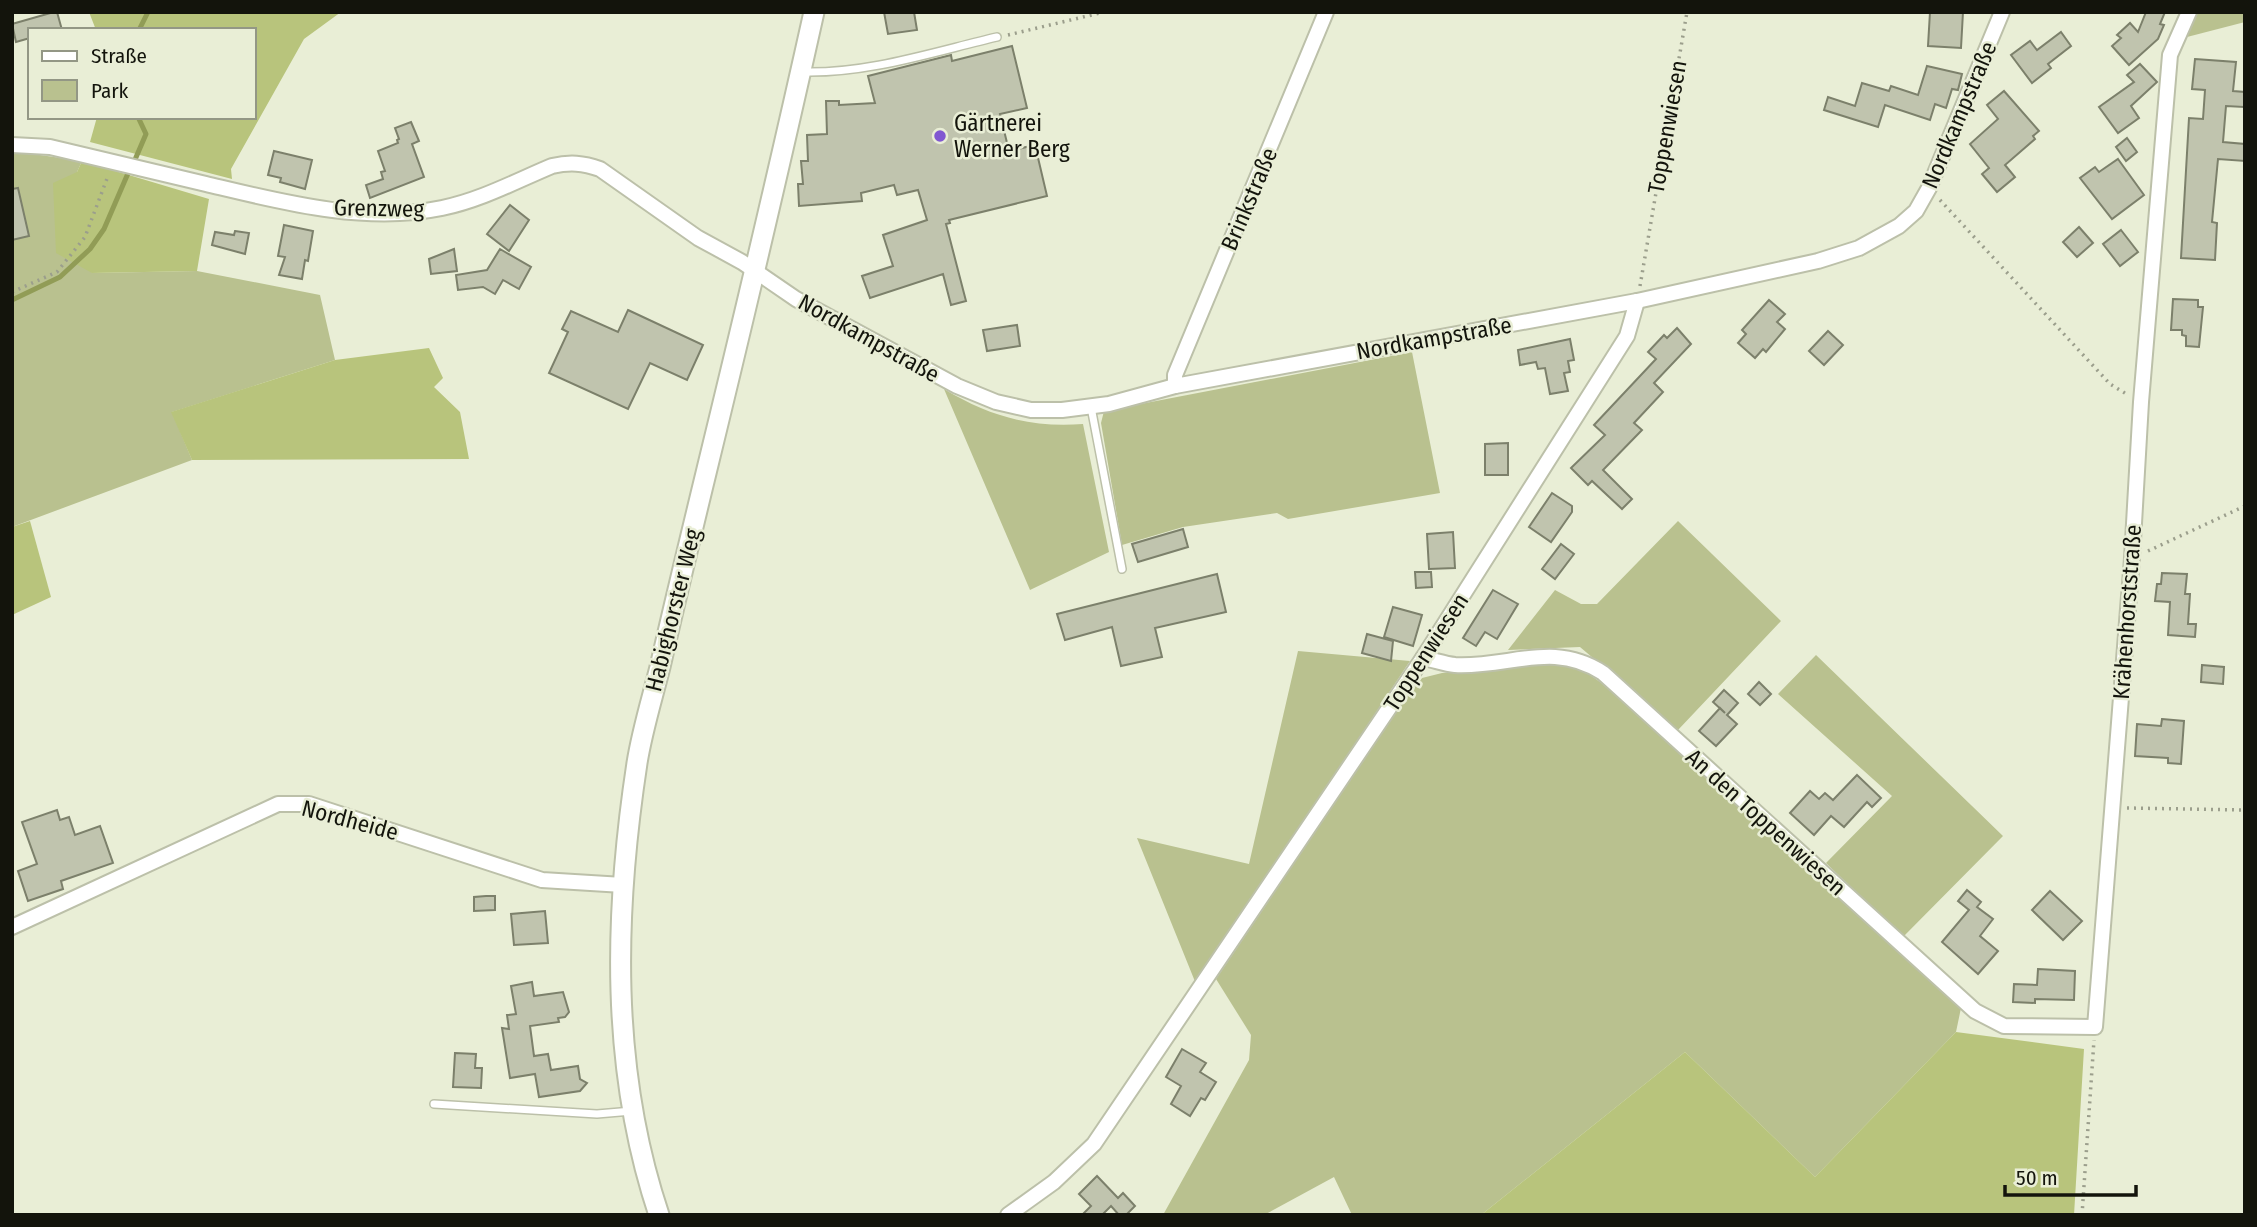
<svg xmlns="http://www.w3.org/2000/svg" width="2257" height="1227" viewBox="0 0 2257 1227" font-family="'Fira Sans Condensed',sans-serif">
  <rect width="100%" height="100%" fill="#e9eed6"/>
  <!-- green -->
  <g fill="#b9c18f">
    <path d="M2198 12H2245V22L2187 37Z"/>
    <path d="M19 152 82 161 77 172 92 273 197 271 320 295 335 360 172 412 192 460 12 527V153Z"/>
    <path d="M1412 352 1440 493 1288 519 1277 513 1183 527 1122 545 1101 423 1104 411Z"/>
    <path d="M944 389C989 416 1030 428 1083 424L1109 552 1030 590Z"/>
    <path d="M1678 521 1781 621 1678 730 1580 647 1508 650 1555 590 1581 604H1597Z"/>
    <path d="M1298 651 1410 661 1196 984 1137 838 1249 864Z"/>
    <path d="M1816 655 2003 836 1903 937 1826 863 1892 796 1778 694Z"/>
    <path d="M1554 662 1579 667 1607 687 1961 1008 1956 1032 1815 1177 1685 1052 1481 1215H1352L1334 1177 1264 1215H1163L1249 1060 1251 1035 1216 979 1402 703 1422 678 1442 673Z"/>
  </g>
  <!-- forest -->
  <g fill="#b8c47c">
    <path d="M89 12H341L304 39 231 169 232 179 90 142 97 117H254V30H96Z"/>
    <path d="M82 161 209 199 197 271 92 273 56 253 53 183 77 172Z"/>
    <path d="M429 348 443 378 434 387 460 412 469 459 192 460 171 412 335 360Z"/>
    <path d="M30 521 51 597 12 615V527Z"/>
    <path d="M1956 1032 2084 1049 2074 1215H1481L1685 1052 1815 1177Z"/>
  </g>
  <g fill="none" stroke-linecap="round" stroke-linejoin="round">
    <!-- stream -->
    <g stroke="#919c56" stroke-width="5">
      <path d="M139 30 148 12"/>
      <path d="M134 162 146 134 138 117"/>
      <path d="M12 300 60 277 90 249 104 229 129 171"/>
    </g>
  </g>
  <!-- building -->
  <g fill="#c0c4ae" stroke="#7c806b" stroke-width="2">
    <path d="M54 12H57L62 30H30V38L16 42 12 24Z"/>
    <path d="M884 12H914L917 30 888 34Z"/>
    <path d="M1930 12H1963L1961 48 1928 46Z"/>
    <path d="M2146 12H2165L2160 24 2164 25 2158 39 2129 65 2112 46 2121 38 2117 35 2130 23 2138 32Z"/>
    <path d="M2061 32 2071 46 2048 64 2051 68 2032 83 2011 55 2030 41 2037 50Z"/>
    <path d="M1012 46 1027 108 1000 114 1009 151 1035 145 1047 196 949 220 950 223 946 224 966 301 951 305 943 274 870 298 862 276 893 266 883 235 927 220 918 190 897 195 894 185 861 193 862 201 799 206 798 184H803L801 161H808L807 135 827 134 826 101H839V105L875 103 868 76 951 55 952 61Z"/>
    <path d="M2195 59 2236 62 2233 91 2245 92 2244 107 2226 106 2223 142 2245 144V161L2218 159 2212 222 2217 223 2215 260 2181 258 2189 118 2203 119 2205 90 2192 89Z"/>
    <path d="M2140 64 2157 82 2131 106 2139 118 2118 133 2099 107 2134 82 2127 75Z"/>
    <path d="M1927 66 1962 74 1958 90 1952 89 1946 108 1935 104 1930 120 1885 105 1878 127 1824 110 1828 97 1855 106 1862 83 1889 91 1891 86 1918 95Z"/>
    <path d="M2004 91 2039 131 2033 136 2035 139 2005 165 2015 177 1997 192 1982 174 1989 168 1970 144 1998 119 1987 105Z"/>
    <path d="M411 122 419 141 412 144 424 177 370 198 366 185 383 179 381 172 385 171 378 151 398 143 397 140 399 139 395 128Z"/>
    <path d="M2127 138 2137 152 2126 161 2116 147Z"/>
    <path d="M274 151 312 160 305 189 280 182 281 178 268 175Z"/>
    <path d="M2118 159 2144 195 2112 219 2080 178 2095 167 2099 172Z"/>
    <path d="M18 188 29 236 12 240V189Z"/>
    <path d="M510 205 529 220 509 251 487 234Z"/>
    <path d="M284 225 313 231 308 261 305 260 302 279 279 275 285 257 278 256Z"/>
    <path d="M2079 227 2093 243 2077 257 2063 242Z"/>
    <path d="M2121 230 2138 252 2120 266 2103 244Z"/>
    <path d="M235 231 249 233 245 254 212 245 215 232 234 235Z"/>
    <path d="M454 249 457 271 431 274 429 259Z"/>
    <path d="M500 249 531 267 519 289 503 280 495 294 483 287 458 290 456 275 487 270Z"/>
    <path d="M2173 299 2198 300V307H2203L2199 347 2186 346V336L2182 335V330H2171Z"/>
    <path d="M1769 300 1785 314 1777 322 1785 329 1766 352 1763 349 1755 358 1738 343 1746 334 1742 330Z"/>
    <path d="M628 310 703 345 687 380 650 363 628 409 549 373 568 332 562 329 571 311 618 332Z"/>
    <path d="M1017 325 1020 346 987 351 983 330Z"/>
    <path d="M1677 328 1691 344 1654 383 1663 392 1634 423 1642 430 1603 470 1632 499 1622 509 1592 481 1588 485 1571 468 1605 435 1594 425 1656 359 1648 352 1664 335 1667 338Z"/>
    <path d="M1828 331 1843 345 1824 365 1809 351Z"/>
    <path d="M1570 339 1574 360 1568 361 1570 372 1564 373 1568 391 1550 394 1545 368 1538 369 1536 362 1520 365 1518 350Z"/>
    <path d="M1508 443V475H1485V444Z"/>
    <path d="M1552 493 1572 506V512L1551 542 1529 527Z"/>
    <path d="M1183 529 1188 547 1138 562 1132 544Z"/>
    <path d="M1453 532 1455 568 1429 569 1427 534Z"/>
    <path d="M1561 544 1574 554 1555 579 1542 569Z"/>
    <path d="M1415 572H1431L1432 587 1416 588Z"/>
    <path d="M2162 573 2187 574 2185 594H2190L2188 624H2196L2195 637 2168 635 2170 602 2155 601 2157 584H2161Z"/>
    <path d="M1217 574 1226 612 1155 628 1162 657 1121 666 1112 627 1065 640 1057 614Z"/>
    <path d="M1493 590 1518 604 1497 639 1485 632 1476 646 1463 638Z"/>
    <path d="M1393 607 1422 615 1413 646 1384 637Z"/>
    <path d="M1367 634 1393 641 1391 661 1362 653Z"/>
    <path d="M2202 665 2224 667 2223 684 2201 682Z"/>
    <path d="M1759 682 1771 694 1760 705 1748 694Z"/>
    <path d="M1724 690 1738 703 1727 715 1737 724 1716 746 1699 731 1720 708 1725 713 1713 702Z"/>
    <path d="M2162 719 2184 721 2181 764 2168 763V758L2135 756 2137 724 2161 726Z"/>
    <path d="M1857 775 1881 798 1872 807 1867 802 1844 827 1831 816 1814 835 1790 813 1810 791 1819 799 1825 793 1833 800Z"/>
    <path d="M57 810 60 820 69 817 75 835 100 826 113 863 61 881 63 889 28 901 18 871 37 864 22 822Z"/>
    <path d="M1967 890 1981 902 1977 907 1993 919 1980 936 1998 951 1978 974 1942 942 1969 910 1958 901Z"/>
    <path d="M2050 891 2082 921 2063 940 2032 910Z"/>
    <path d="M486 896H495V910L474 911V897Z"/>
    <path d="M545 911 548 943 514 945 511 914Z"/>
    <path d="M2038 969 2075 971 2074 1000 2035 999V1003L2013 1002 2014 984 2037 985Z"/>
    <path d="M532 982 534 996 563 992 569 1012 565 1017 558 1018 559 1022 530 1026 534 1056 548 1054 551 1070 578 1066 580 1079 587 1083 580 1091 539 1097 535 1074 510 1078 502 1028 509 1029 507 1015 516 1014 511 986Z"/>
    <path d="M1182 1049 1206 1063 1200 1072 1216 1082 1205 1100 1201 1098 1190 1116 1171 1104 1181 1086 1166 1077Z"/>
    <path d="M455 1053 476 1054 475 1068H482L481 1088 453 1087Z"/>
    <path d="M1097 1176 1118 1198 1123 1193 1135 1206 1126 1215H1119L1111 1206 1102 1215H1082L1091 1206 1079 1194Z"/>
  </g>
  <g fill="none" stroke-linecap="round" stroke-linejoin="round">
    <defs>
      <g id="lane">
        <path d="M802 72C867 74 933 52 997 37"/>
        <path d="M1091 407 1122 569"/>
        <path d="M434 1104 597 1114 632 1111"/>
      </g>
      <g id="street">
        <path d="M12 145 50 147C102 159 154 172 206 184 282 202 364 224 442 208 481 200 516 181 552 166 570 162 583 163 600 169L698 238 742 262 796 299 957 386 996 402 1031 410H1062L1109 404 1175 386 1637 301 1818 261 1859 248 1899 226 1916 211 1929 188 2002 12"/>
        <path d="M1175 386V375L1326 12"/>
        <path d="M1423 658C1434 660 1445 664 1455 665 1509 668 1553 640 1603 673L1975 1011 2004 1026 2095 1027 2132 558 2141 402 2170 55 2189 12"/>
        <path d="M12 927 278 804H309L542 880 623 885"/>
        <path d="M1008 1215 1054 1182 1094 1144 1423 658 1627 336 1637 301"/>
      </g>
      <path id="secondary" d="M659 1215C610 1069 614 914 637 763 642 731 652 699 660 667 675 601 691 535 707 469 744 317 780 165 814 12"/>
    </defs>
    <!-- lane casing -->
    <use href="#lane" stroke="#bcc0a9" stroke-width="10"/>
    <!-- street casing -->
    <use href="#street" stroke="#bcc0a9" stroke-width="18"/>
    <!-- secondary casing -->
    <use href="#secondary" stroke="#bcc0a9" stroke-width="23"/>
    <!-- path -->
    <g stroke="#9b9e8c" stroke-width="3.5" stroke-dasharray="2 5" stroke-linecap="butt">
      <path d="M1008 35 1104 12"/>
      <path d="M1940 200 2110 384 2128 395"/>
      <path d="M1640 286 1687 12"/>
      <path d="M12 292 57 272 85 237 108 176"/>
      <path d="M2148 551 2245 506"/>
      <path d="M2127 808 2245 810"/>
      <path d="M2082 1215 2094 1040"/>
    </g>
    <!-- lane -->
    <use href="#lane" stroke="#fff" stroke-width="7"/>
    <!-- street -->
    <use href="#street" stroke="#fff" stroke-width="14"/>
    <!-- secondary -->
    <use href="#secondary" stroke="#fff" stroke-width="19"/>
  </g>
  <!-- markers -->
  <circle fill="#8158d1" stroke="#e9eed6" stroke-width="2.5" cx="940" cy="136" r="7"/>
  <g text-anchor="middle" stroke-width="5" stroke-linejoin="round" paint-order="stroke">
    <!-- street labels -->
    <g font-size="23" fill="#13140c" stroke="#e9eed6">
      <text transform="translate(1959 115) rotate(-67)" y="8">Nordkampstraße</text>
      <text transform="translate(1667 127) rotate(-80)" y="8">Toppenwiesen</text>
      <text transform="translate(1249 199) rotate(-67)" y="8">Brinkstraße</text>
      <text transform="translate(379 208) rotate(1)" y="8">Grenzweg</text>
      <text transform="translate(869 338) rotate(29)" y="8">Nordkampstraße</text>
      <text transform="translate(1434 338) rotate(-10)" y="8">Nordkampstraße</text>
      <text transform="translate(673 610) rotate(-76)" y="8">Habighorster Weg</text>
      <text transform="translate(2127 612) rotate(-86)" y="8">Krähenhorststraße</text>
      <text transform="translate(1426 652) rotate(-57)" y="8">Toppenwiesen</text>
      <text transform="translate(350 820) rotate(15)" y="8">Nordheide</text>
      <text transform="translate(1766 822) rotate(42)" y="8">An den Toppenwiesen</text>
    </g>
    <!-- poi labels -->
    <g font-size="23" fill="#13140c" stroke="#e9eed6" text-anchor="start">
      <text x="954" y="131">Gärtnerei<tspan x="954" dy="26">Werner Berg</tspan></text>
    </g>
  </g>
  <!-- border -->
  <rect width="2257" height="1227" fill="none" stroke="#13140c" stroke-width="28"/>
  <!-- legend -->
  <rect x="28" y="28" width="228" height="91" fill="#e9eed6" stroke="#939785" stroke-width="2"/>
  <rect x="42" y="51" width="35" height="10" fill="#ffffff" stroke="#939785" stroke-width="2"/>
  <text x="91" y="63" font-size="21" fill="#13140c">Straße</text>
  <rect x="42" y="80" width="35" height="21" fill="#b9c18f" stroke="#939785" stroke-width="2"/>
  <text x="91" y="98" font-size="21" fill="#13140c">Park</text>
  <!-- scale -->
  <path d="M2005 1185v10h131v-10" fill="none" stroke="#13140c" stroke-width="3.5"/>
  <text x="2016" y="1185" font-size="21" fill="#13140c" stroke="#e9eed6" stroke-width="5" paint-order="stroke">50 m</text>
</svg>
